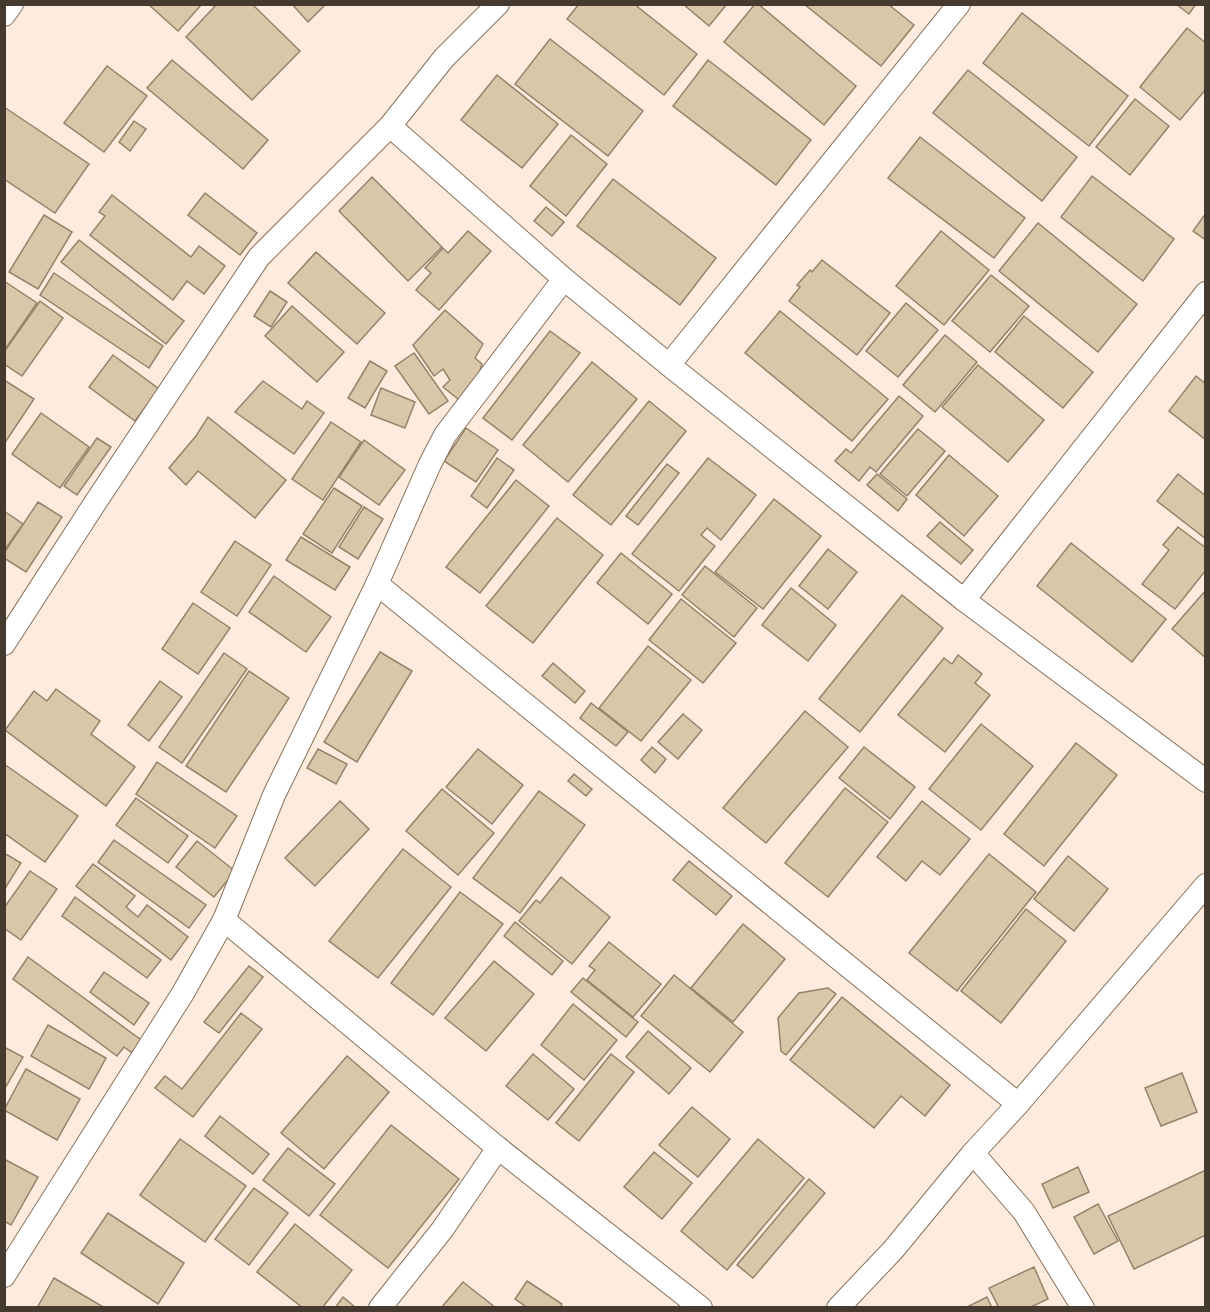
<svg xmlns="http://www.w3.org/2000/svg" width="1210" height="1312" viewBox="0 0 1210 1312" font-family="Arial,sans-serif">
  <rect width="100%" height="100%" fill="#fdecdd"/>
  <!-- building -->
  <g fill="#d9c7aa" stroke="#948368" stroke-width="1.5">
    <path d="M148 4H202L178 31Z"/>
    <path d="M217 4H252L300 51 252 100 186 37Z"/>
    <path d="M292 4H326L308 22Z"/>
    <path d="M579 4H634L697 54 664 95 567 19Z"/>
    <path d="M683 4H727L709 26Z"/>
    <path d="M755 4H758L856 86 824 125 724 42Z"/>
    <path d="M804 4H888L914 25 881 66Z"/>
    <path d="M1176 4H1196L1189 14Z"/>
    <path d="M1022 13 1128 96 1089 146 983 63Z"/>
    <path d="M1187 28 1206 43V89L1180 120 1140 87Z"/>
    <path d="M550 39 643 111 608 156 515 84Z"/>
    <path d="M172 60 268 140 243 169 147 88Z"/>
    <path d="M708 60 811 140 776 185 673 106Z"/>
    <path d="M107 66 147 96 104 152 64 123Z"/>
    <path d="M968 70 1077 157 1042 201 933 113Z"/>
    <path d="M497 75 558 124 522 168 461 120Z"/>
    <path d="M1135 99 1169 126 1130 175 1096 147Z"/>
    <path d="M4 107 89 164 55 213 4 179Z"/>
    <path d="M134 121 146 129 130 151 119 142Z"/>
    <path d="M571 135 607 164 566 216 530 186Z"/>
    <path d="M920 137 1025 218 994 258 888 178Z"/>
    <path d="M1092 176 1174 239 1143 281 1061 217Z"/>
    <path d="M372 177 442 247 408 281 339 211Z"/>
    <path d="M613 179 716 258 680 305 577 226Z"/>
    <path d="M205 193 257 233 240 255 188 215Z"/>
    <path d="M112 195 191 257 199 246 225 266 204 294 187 281 173 300 90 235 105 216 99 212Z"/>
    <path d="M546 207 564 222 552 236 534 221Z"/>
    <path d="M1206 213V240L1193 231Z"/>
    <path d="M44 215 72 232 38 289 9 272Z"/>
    <path d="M1038 223 1137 304 1098 352 999 271Z"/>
    <path d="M468 231 491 251 439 310 416 290 431 273 425 268 443 248 448 253Z"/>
    <path d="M941 231 989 270 944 325 896 286Z"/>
    <path d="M79 240 184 321 166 344 61 262Z"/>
    <path d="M316 252 385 313 357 344 288 283Z"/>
    <path d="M822 260 890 313 857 355 789 301 800 287 797 285 810 270 812 272Z"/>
    <path d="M54 273 163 346 149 368 40 295Z"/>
    <path d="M991 275 1029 306 990 352 952 321Z"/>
    <path d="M4 281 37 303 4 351Z"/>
    <path d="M270 291 287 302 271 327 254 316Z"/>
    <path d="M40 301 63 318 22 376 4 364V352Z"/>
    <path d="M906 303 938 330 898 377 866 351Z"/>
    <path d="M292 306 344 352 317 382 265 336Z"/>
    <path d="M445 310 483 344 475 358 482 364 479 374 463 403 443 387 450 380 443 369 434 376 413 345Z"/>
    <path d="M780 311 888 399 852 441 745 353Z"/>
    <path d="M1024 316 1093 372 1063 408 995 352Z"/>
    <path d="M550 331 580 353 512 440 483 418Z"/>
    <path d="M945 335 977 362 935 412 903 385Z"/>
    <path d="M414 353 448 401 429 414 395 366Z"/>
    <path d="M113 355 159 389 135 421 89 387Z"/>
    <path d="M370 361 387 371 365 408 348 398Z"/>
    <path d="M592 362 637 399 568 482 523 445Z"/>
    <path d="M978 365 1044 420 1008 462 942 407Z"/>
    <path d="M1196 376 1206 384V440L1169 411Z"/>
    <path d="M4 380 34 399 4 444Z"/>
    <path d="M263 381 302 409 307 401 324 413 294 454 235 412Z"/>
    <path d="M381 388 415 402 405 428 371 415Z"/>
    <path d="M899 396 923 416 876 472 870 467 859 481 835 461 846 449 851 453Z"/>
    <path d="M649 401 686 431 611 525 573 495Z"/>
    <path d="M41 413 89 447 60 488 12 454Z"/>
    <path d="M208 417 286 480 255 518 198 471 186 485 169 468 196 436Z"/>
    <path d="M331 422 361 442 323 500 292 479Z"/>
    <path d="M466 428 498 450 476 482 444 461Z"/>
    <path d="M918 429 945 451 907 496 880 474Z"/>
    <path d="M97 438 111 447 77 495 64 486Z"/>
    <path d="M364 440 405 470 379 505 339 477Z"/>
    <path d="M949 455 998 496 964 536 916 495Z"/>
    <path d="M497 458 514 470 487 508 471 496Z"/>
    <path d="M708 458 756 495 721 540 707 528 701 535 715 546 679 591 632 554Z"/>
    <path d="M667 464 679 473 638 525 626 516Z"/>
    <path d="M877 474 907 499 898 511 867 485Z"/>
    <path d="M1178 474 1206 496V539L1157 501Z"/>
    <path d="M516 480 549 506 480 593 446 567Z"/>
    <path d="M334 488 362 506 332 553 303 534Z"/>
    <path d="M774 499 821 536 763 609 715 572Z"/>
    <path d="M38 502 62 517 26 572 4 558V553Z"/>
    <path d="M364 507 383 519 358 559 339 547Z"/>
    <path d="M4 511 23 524 4 551Z"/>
    <path d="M557 518 603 555 533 643 486 606Z"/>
    <path d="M940 522 973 550 961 564 927 536Z"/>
    <path d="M1178 527 1206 548V570L1175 609 1142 584 1169 550 1163 545Z"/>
    <path d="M301 537 350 567 335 590 286 560Z"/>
    <path d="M235 541 271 565 237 616 201 592Z"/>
    <path d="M1071 543 1166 619 1132 662 1037 586Z"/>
    <path d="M828 549 857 572 828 609 799 586Z"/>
    <path d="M621 553 672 594 648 624 597 583Z"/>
    <path d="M705 566 757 608 734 637 682 595Z"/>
    <path d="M274 576 331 617 306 652 249 612Z"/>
    <path d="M791 588 836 625 808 661 762 625Z"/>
    <path d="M1206 590V658L1172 629Z"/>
    <path d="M902 595 943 628 860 732 819 699Z"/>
    <path d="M681 599 736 643 703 683 649 640Z"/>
    <path d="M193 603 230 628 198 674 162 649Z"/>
    <path d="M648 646 691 680 641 741 599 708Z"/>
    <path d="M380 652 412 671 357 762 324 742Z"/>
    <path d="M224 653 247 669 182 763 159 747Z"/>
    <path d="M958 655 982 674 975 683 990 695 945 752 898 715 944 658 952 664Z"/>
    <path d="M553 663 585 691 575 703 542 676Z"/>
    <path d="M249 671 289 698 226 792 186 766Z"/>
    <path d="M160 681 182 697 149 741 128 725Z"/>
    <path d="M56 689 100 721 91 734 135 767 106 806 5 730 34 691 47 701Z"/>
    <path d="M591 703 628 732 616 746 580 718Z"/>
    <path d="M805 711 848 747 766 843 723 808Z"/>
    <path d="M683 714 702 730 678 759 658 742Z"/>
    <path d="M981 724 1033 766 981 830 929 789Z"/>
    <path d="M1076 743 1117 775 1044 866 1004 834Z"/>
    <path d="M652 747 666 759 655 773 641 760Z"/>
    <path d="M864 747 915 787 890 819 839 778Z"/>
    <path d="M318 749 347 764 336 784 307 768Z"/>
    <path d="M478 749 523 785 492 824 446 787Z"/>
    <path d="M157 762 237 816 215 848 136 794Z"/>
    <path d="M4 764 78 816 45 862 4 833Z"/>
    <path d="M574 774 592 789 586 796 568 781Z"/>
    <path d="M845 788 888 822 828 897 785 863Z"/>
    <path d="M442 789 494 833 458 875 406 831Z"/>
    <path d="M539 791 585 825 520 913 473 878Z"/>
    <path d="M136 798 188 836 168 863 116 825Z"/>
    <path d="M340 801 369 829 315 886 285 858Z"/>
    <path d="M922 801 970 839 940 875 922 861 906 881 877 857Z"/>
    <path d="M114 840 206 905 189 928 98 862Z"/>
    <path d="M197 841 235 871 214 897 176 867Z"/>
    <path d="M403 849 451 887 378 978 329 941Z"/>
    <path d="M4 853 21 863 4 890Z"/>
    <path d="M989 854 1036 892 957 991 909 953Z"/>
    <path d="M1068 856 1108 889 1074 931 1034 899Z"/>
    <path d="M689 861 732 896 716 915 673 880Z"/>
    <path d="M93 864 135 896 126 907 138 917 147 905 188 937 171 960 76 886Z"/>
    <path d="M30 871 57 889 21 940 4 928V908Z"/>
    <path d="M561 877 610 917 572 964 519 921 536 900 540 903Z"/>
    <path d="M460 892 503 924 433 1015 391 983Z"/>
    <path d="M75 897 161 960 147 978 62 916Z"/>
    <path d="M1026 909 1066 941 1001 1023 961 991Z"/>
    <path d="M515 922 563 961 552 975 504 936Z"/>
    <path d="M743 924 785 959 733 1022 691 988Z"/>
    <path d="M609 942 661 984 633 1017 587 980 595 970 589 966Z"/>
    <path d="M28 957 148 1045 139 1058 124 1047 117 1056 13 979Z"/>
    <path d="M494 961 534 994 486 1051 445 1018Z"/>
    <path d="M249 966 263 977 219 1033 204 1022Z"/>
    <path d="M104 972 149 1003 134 1025 90 992Z"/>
    <path d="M674 975 743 1032 710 1072 641 1016Z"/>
    <path d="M583 978 638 1022 626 1037 571 992Z"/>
    <path d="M828 988 836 994 786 1055 781 1051 778 1018 799 993Z"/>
    <path d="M842 997 950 1085 925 1116 901 1096 874 1128 790 1060Z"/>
    <path d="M573 1004 617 1040 584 1080 541 1045Z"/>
    <path d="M241 1013 262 1029 193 1117 155 1088 165 1076 182 1089Z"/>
    <path d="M48 1025 106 1058 89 1089 31 1056Z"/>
    <path d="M648 1031 691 1068 669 1094 626 1057Z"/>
    <path d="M4 1047 23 1057 4 1090Z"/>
    <path d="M533 1054 574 1089 548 1120 506 1086Z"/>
    <path d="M611 1054 634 1072 579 1141 556 1123Z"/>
    <path d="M347 1056 389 1092 324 1169 281 1133Z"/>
    <path d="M26 1069 80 1099 57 1140 4 1110Z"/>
    <path d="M1182 1073 1197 1112 1161 1126 1145 1088Z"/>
    <path d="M692 1107 730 1139 698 1177 659 1145Z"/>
    <path d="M220 1116 269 1154 253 1174 205 1136Z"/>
    <path d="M391 1125 459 1179 388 1268 320 1215Z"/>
    <path d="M180 1139 246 1186 205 1242 140 1195Z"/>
    <path d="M758 1139 804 1178 727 1270 681 1231Z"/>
    <path d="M288 1148 335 1184 309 1216 263 1180Z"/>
    <path d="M654 1152 692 1183 662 1219 624 1187Z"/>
    <path d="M4 1159 38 1177 11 1225 4 1221Z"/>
    <path d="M1078 1167 1089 1192 1053 1208 1042 1184Z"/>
    <path d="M1206 1170V1235L1134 1269 1108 1216Z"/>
    <path d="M809 1179 825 1193 753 1278 737 1265Z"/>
    <path d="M254 1188 288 1213 249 1265 215 1239Z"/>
    <path d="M1098 1204 1118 1241 1094 1254 1074 1217Z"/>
    <path d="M108 1213 184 1263 158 1304 81 1253Z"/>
    <path d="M295 1224 352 1270 322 1308H303L257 1272Z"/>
    <path d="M1034 1267 1048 1299 1029 1308H999L989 1288Z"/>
    <path d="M54 1278 105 1308H37Z"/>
    <path d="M527 1281 562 1304 560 1308H528L515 1299Z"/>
    <path d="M463 1282 496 1308H441Z"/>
    <path d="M343 1297 356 1308H335Z"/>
    <path d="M987 1297 992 1308H965Z"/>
  </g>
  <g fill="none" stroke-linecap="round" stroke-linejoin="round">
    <defs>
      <g id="minor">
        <path d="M4 15 12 4"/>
        <path d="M390 126 564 279 669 365 964 600 1206 781"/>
        <path d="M669 365 959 4"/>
        <path d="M377 584 430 464 445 435 564 279"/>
        <path d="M964 600 1206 293"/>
        <path d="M4 644 95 503 259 257 390 126 444 58 498 4"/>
        <path d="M224 920 498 1148 701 1308"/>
        <path d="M973 1153 1024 1212 1083 1308"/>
        <path d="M4 1276 183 993 224 920 274 795 377 584 1018 1104 1206 885"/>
        <path d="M380 1308 442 1230 498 1148"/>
        <path d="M838 1308 893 1250 973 1153 1018 1104"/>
      </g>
    </defs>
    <!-- minor casing -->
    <use href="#minor" stroke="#89715b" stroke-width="24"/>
    <!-- minor -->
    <use href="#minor" stroke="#fff" stroke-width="22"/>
  </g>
  <!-- border -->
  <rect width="1210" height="1312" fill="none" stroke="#453a30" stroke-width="12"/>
</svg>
